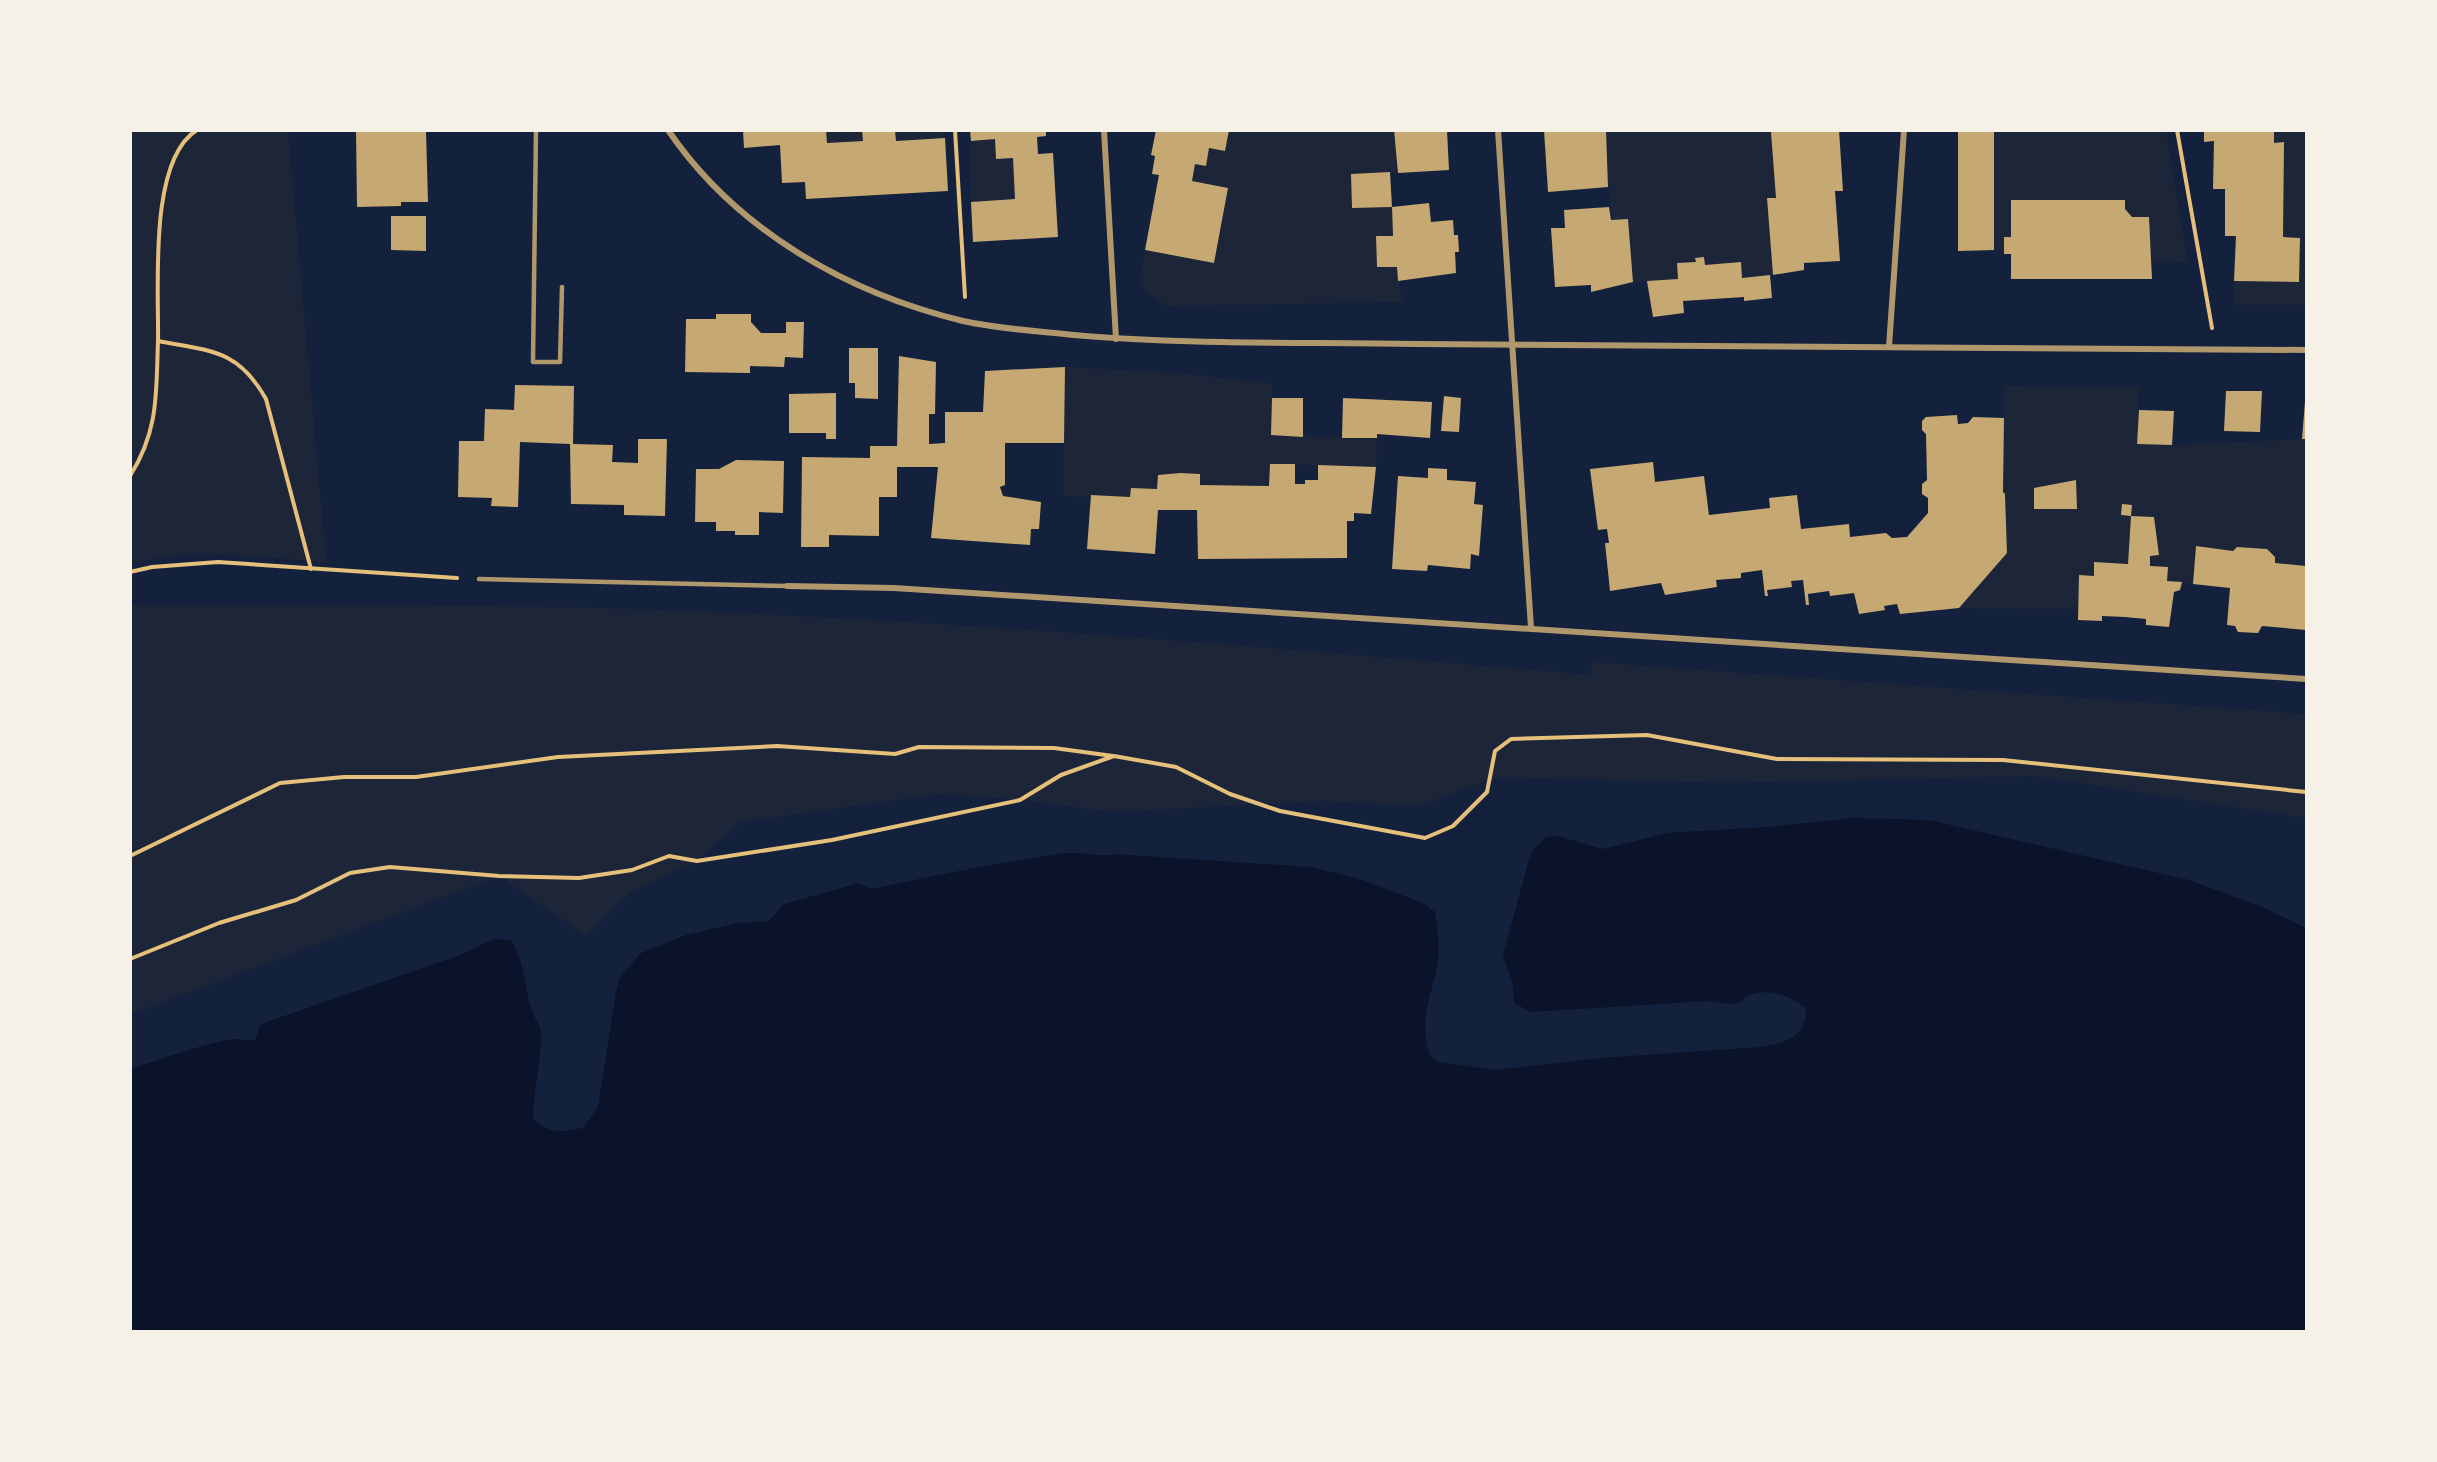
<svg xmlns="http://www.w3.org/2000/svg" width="2437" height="1462" viewBox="0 0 2437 1462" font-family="Roboto,sans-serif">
  <rect width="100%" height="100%" fill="#14213d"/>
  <!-- green -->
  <g fill="#1d2539" fill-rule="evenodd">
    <path d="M2159 130 2166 132 2188 262 2152 263 2149 217H2132L2125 209V200H2105L2011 237H2004V252L1994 250V131Z"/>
    <path d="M130 131H288L326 562 202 553 131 562Z"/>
    <path d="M826 131H862L863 141 827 143Z"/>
    <path d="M895 131H944L945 138 896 141Z"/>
    <path d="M1229 131H1394L1398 173 1351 174 1352 208 1392 207 1393 236 1376 237 1377 267H1397L1402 302 1167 306 1150 295 1139 283 1145 250 1214 262 1228 188 1192 181 1195 164 1206 166 1209 148 1225 151Z"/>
    <path d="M1606 131H1779L1776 198 1767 199 1773 275 1742 278 1705 265 1704 257 1696 258V262L1677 263 1678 279 1633 282 1628 219 1611 220 1605 142 1607 141Z"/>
    <path d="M2274 131H2306V305H2233L2234 281H2299L2300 238 2283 237V142L2274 143Z"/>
    <path d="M995 139 996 159 1013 158 1015 199 971 202V141Z"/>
    <path d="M1065 367 1180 373 1272 384V435L1377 438 1376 467 1270 464 1269 486 1200 485V474L1158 475 1157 489 1131 488 1130 497 1063 496Z"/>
    <path d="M2004 386 2139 387 2137 444 2172 445 2306 439V566L2275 563V557L2267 549 2237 547 2233 551 2196 546 2193 584 2167 581 2150 566V556L2159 554 2154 517 2131 516 2128 564 2094 563V576L2080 575 2077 609 1959 608 2007 553 2005 494 2003 492ZM2075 480 2077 509H2035L2034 488Z"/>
    <path d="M131 605C316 606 503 603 689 611 990 623 1289 649 1590 675L1592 662 2306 714V818L2034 776 1723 783 1498 777 1419 806 1322 801 1114 812 1020 800 939 794 740 822 697 861 630 892 586 936 499 876 131 1014Z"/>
  </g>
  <!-- water -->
  <path fill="#0b132b" d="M1853 818 1929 820 2189 880 2265 908 2304 927 2306 931V1331H131V1069C164 1058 197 1046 232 1039 240 1038 246 1042 255 1040L261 1024 460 955 494 939 511 940C525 962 524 987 532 1011 534 1018 540 1024 541 1032 542 1062 533 1089 533 1119 549 1134 563 1132 583 1128L598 1107 616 992 620 977 641 953 686 935 738 923 769 921 784 904 859 883 872 889C936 875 1000 862 1066 853 1083 851 1098 858 1115 854L1311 867 1360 879 1423 903 1435 912C1437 927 1440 944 1438 959 1433 998 1418 1011 1429 1054L1438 1062 1495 1070 1600 1058 1760 1047C1785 1043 1806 1038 1806 1009 1796 997 1766 987 1750 995 1744 998 1740 1003 1734 1004 1726 1004 1717 1002 1710 1001L1531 1012 1514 1003 1513 986 1503 955 1531 852 1546 837 1558 836 1603 849 1667 833 1765 827Z"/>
  <!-- building -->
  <g fill="#c6a872">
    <path d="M356 130H426L428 202H401V206L357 207Z"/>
    <path d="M743 130H826L827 143 863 141 862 130H895L896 141 945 138 948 191 806 199 805 182 782 183 780 145 744 148Z"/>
    <path d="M970 130H1046V136L1037 137 1038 154 1053 153 1058 237 973 242 971 202 1015 199 1013 158 996 159 995 139 971 141Z"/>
    <path d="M1156 130H1229L1225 151 1209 148 1206 166 1195 164 1192 181 1228 188 1214 263 1145 250 1159 175 1152 174 1155 156 1151 155Z"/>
    <path d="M1394 130H1447L1449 170 1398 173Z"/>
    <path d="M1544 130H1606L1608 187 1548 192Z"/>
    <path d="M1779 130H1839L1843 191H1835L1840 261 1804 263V270L1773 275 1767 198H1776L1771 132Z"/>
    <path d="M1958 130H1994V250L1958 251Z"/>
    <path d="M2204 130H2274V143L2284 142 2283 237 2300 238 2299 282 2234 281 2236 236H2225V189H2213L2214 141 2204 142Z"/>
    <path d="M1390 172 1392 207 1352 208 1351 174Z"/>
    <path d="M2011 200H2125V209L2132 217H2149L2152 279H2011V254H2004V237H2011Z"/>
    <path d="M1429 203 1431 222 1453 220 1454 235H1458L1459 252H1455L1456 273 1398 281 1397 267H1377L1376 236H1393L1392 207Z"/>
    <path d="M1609 207 1611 220 1628 219 1633 282 1591 292V285L1555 287 1551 228H1565L1564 210Z"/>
    <path d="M391 216H426V251L391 250Z"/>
    <path d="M1704 257 1705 265 1741 262 1742 278 1770 275 1772 298 1744 301V297L1683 301 1684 313 1653 317 1647 281 1678 279 1677 263 1696 262 1695 258Z"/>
    <path d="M716 314H751V322L761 333H786V322H804L803 358 785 357 784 367 750 366V373L685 372 686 319H716Z"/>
    <path d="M849 348H878V399L855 398V383H849Z"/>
    <path d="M899 356 936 362 935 414H929V444L945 443V412H983L985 371 1065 367 1064 443H1005V485L1000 487 1003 496 1041 502 1039 529H1031L1030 545 931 538 938 467H897V497H879V536L829 535V547H801L802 457 870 458V446H897Z"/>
    <path d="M515 385 574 386 573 444 613 445 612 462 638 463V439H667L665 516 624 515V505L571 504 570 444 520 442 518 507 491 506 492 498 458 497 459 441H484L485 409 514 410Z"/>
    <path d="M2226 391H2262L2260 432 2224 431Z"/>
    <path d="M836 393V439H826V433H789V394Z"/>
    <path d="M1444 396 1461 398 1459 432 1441 431Z"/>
    <path d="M1272 398H1303V437L1271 435Z"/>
    <path d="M1343 398 1432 402 1430 438 1377 434V438H1342Z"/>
    <path d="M2305 401 2306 439H2302Z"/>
    <path d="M2139 410 2174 411 2172 445 2137 444Z"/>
    <path d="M1957 415 1958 424 1968 423 1973 417 2004 418 2003 492 2005 494 2007 553 1959 608 1900 614 1897 604 1884 606 1885 610 1859 614 1854 593 1830 596 1829 591 1808 594 1809 605H1806L1803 580 1791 581 1792 587 1767 590 1768 596H1765L1762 570 1741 573V578L1716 580 1717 587 1665 595 1661 583 1610 591 1605 543H1609L1607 529 1598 530 1590 469 1653 462 1655 482 1704 476 1709 515 1770 508 1769 498 1797 495 1801 529 1849 524 1850 537 1886 533 1892 538 1907 537 1928 513V498L1922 494V484L1927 480 1926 434 1922 430V421L1926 417Z"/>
    <path d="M736 460 784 461 783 513 759 512V535H735V531H716V522H695L696 469H719Z"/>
    <path d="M1270 464H1295V484H1305V480H1318V465L1376 467 1371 514 1354 513V521H1347V558L1198 559 1197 510H1158L1155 554 1087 549 1091 495 1130 497 1131 488 1157 489 1158 475 1180 473 1200 474V485L1269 486Z"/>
    <path d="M1428 468 1447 469V480L1476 482 1474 504 1483 505 1479 556 1471 554 1470 569 1428 565 1427 571 1392 569 1398 476 1428 478Z"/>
    <path d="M2076 480 2077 509H2034V488Z"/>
    <path d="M2122 504 2132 505 2131 516 2121 515Z"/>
    <path d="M2131 516 2154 517 2159 555 2150 556V566L2168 567 2167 581 2182 582 2180 590 2174 592 2169 627 2146 625V619L2125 617 2102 616V621L2078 620 2079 575 2094 576V562L2128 564Z"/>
    <path d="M2196 546 2233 551 2237 547 2267 549 2275 557V563L2306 566V630L2262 626 2258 633 2238 632 2235 626 2227 625 2230 588 2193 584Z"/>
  </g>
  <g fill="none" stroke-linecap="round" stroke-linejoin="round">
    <!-- path -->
    <g stroke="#e5c07b" stroke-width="4">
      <path d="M955 130 965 297"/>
      <path d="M2177 130 2212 328"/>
      <path d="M158 341C159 289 148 160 197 130"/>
      <path d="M130 476C159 430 156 393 158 341 210 351 238 349 266 399L311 569"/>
      <path d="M130 572 152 567 218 562 457 578"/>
      <path d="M130 856 280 783 344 777H416L558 757 777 746 895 754 919 747 1054 748 1113 756"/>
      <path d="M130 959 219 923 296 900 350 873 390 867 499 876 579 878 632 870 669 856 697 861 832 840 1020 800 1061 775 1114 756 1176 767 1230 794 1280 811 1425 838 1453 826 1487 792 1495 751 1511 739 1647 735 1777 759 2003 760 2306 792"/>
    </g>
    <!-- service -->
    <g stroke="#b1986c" stroke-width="4.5">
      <path d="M536 130 533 362H560L562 287"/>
      <path d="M479 579 787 586"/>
    </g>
    <!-- minor -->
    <g stroke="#b1986c" stroke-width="6">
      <path d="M668 130C736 230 847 293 963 321 999 329 1037 331 1074 335 1187 345 1302 342 1416 344 1713 348 2010 349 2306 350"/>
      <path d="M1104 130 1116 339"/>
      <path d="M1498 130 1531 628"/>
      <path d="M1889 347 1904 130"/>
      <path d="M787 586 894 588 2306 679"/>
    </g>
  </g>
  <!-- border -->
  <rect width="2437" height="1462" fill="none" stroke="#f6f1e7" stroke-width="264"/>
</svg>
